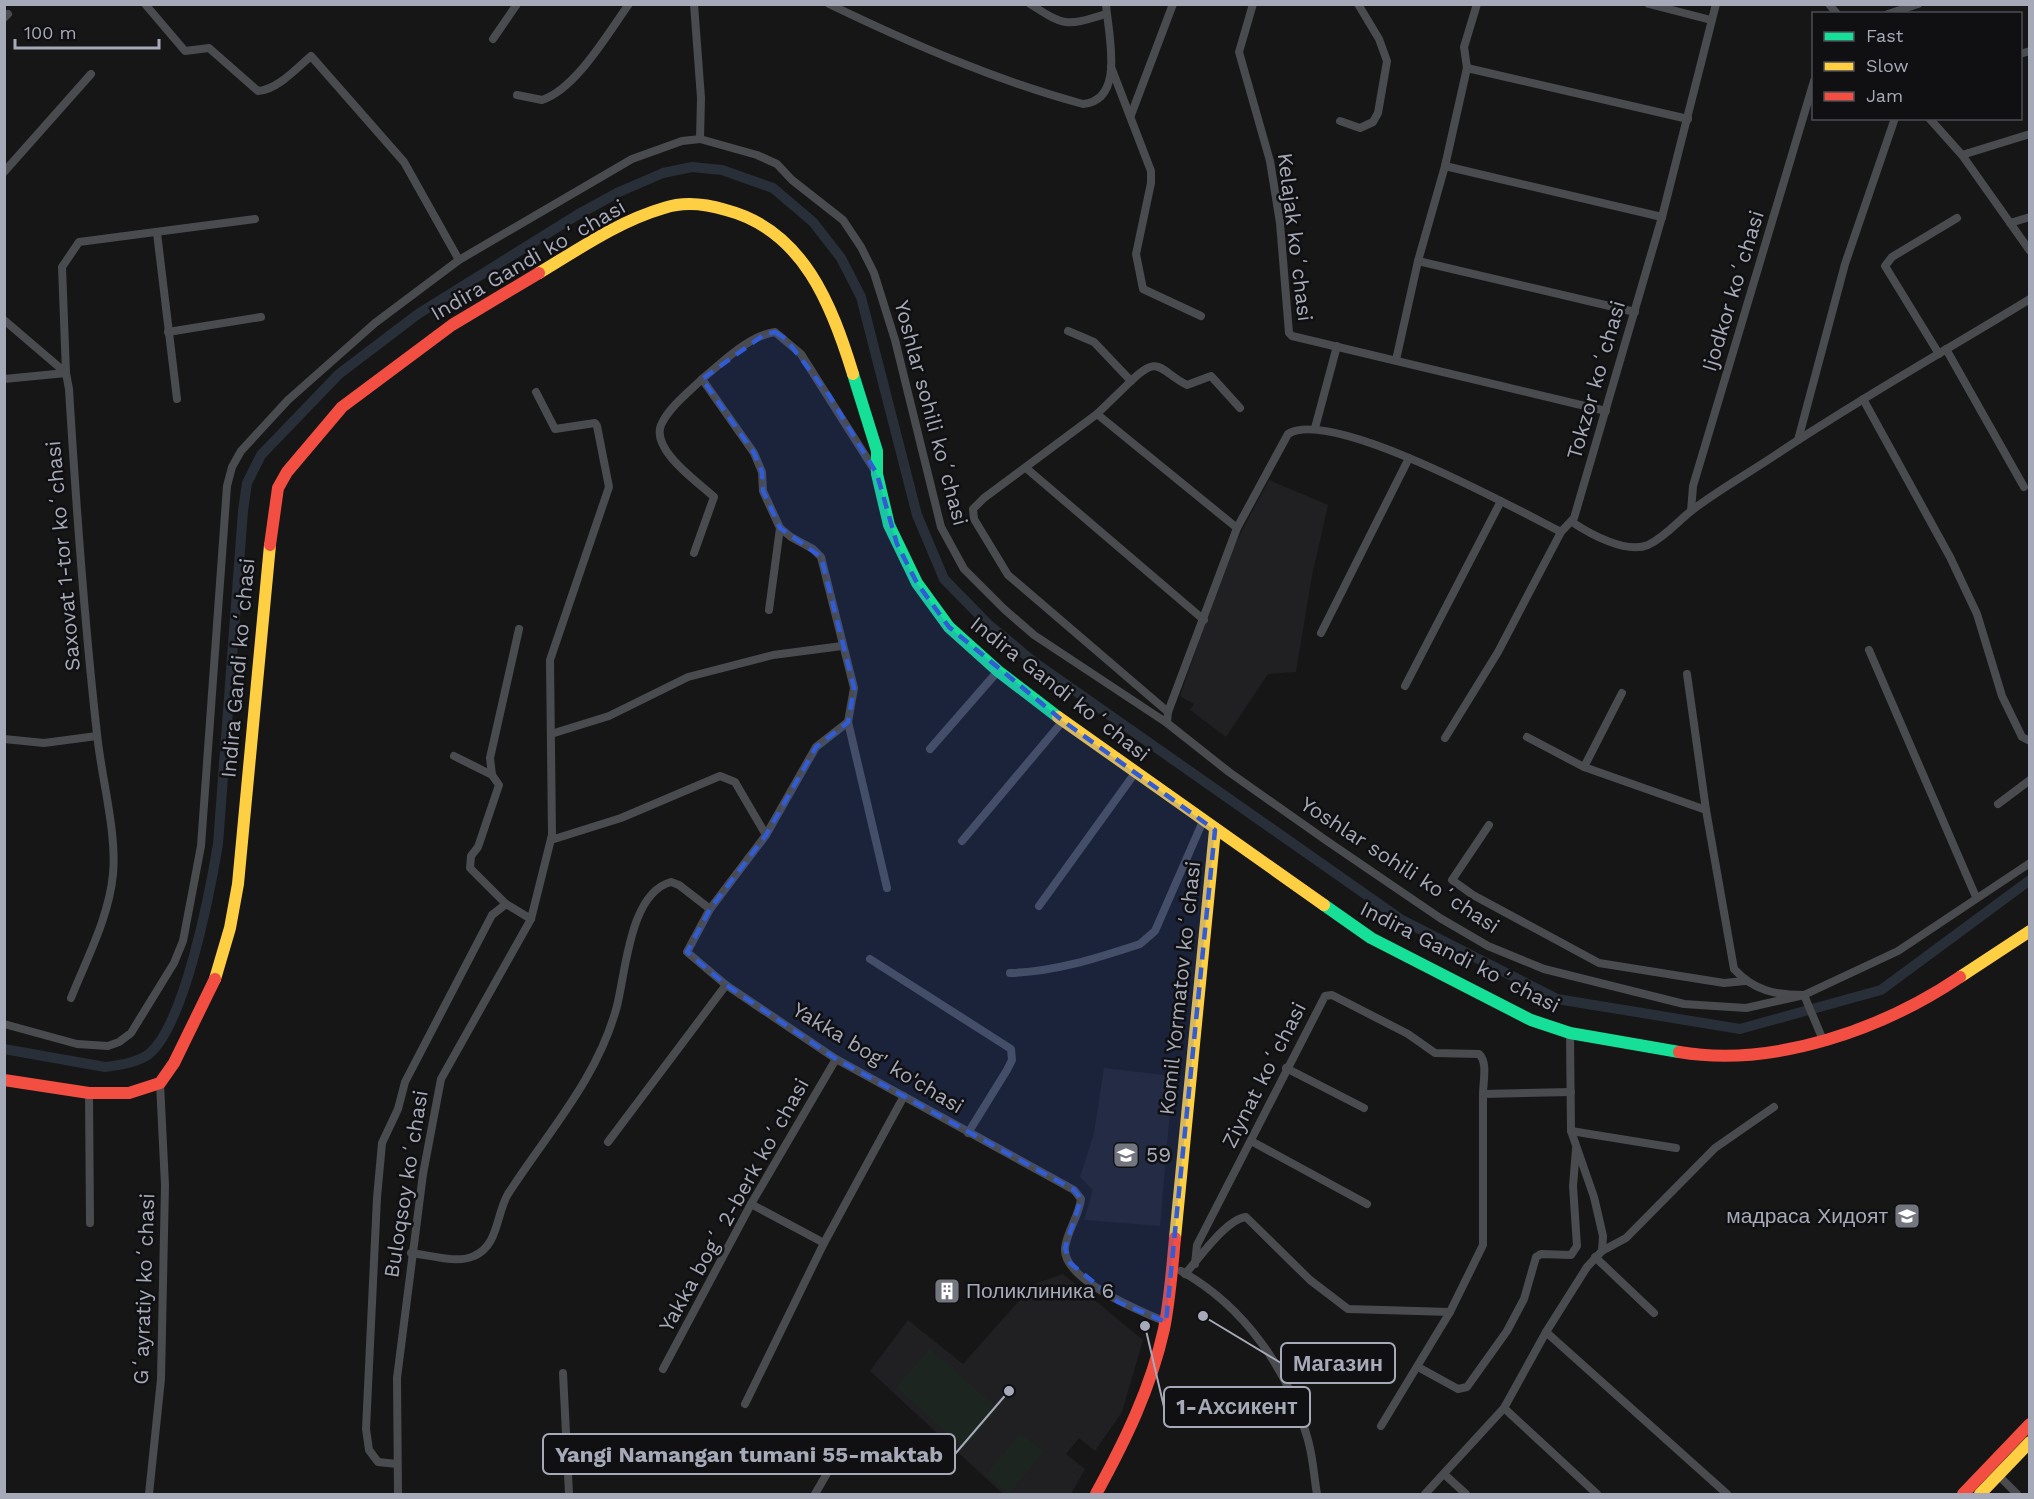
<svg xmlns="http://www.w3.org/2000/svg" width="2034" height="1499" viewBox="0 0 2034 1499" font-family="'Work Sans',sans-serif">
  <rect width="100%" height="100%" fill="#161616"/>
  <!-- built -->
  <g fill="#202022">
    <path d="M1269 480 1328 505 1312 576 1296 672 1268 674 1226 737 1190 710 1194 704 1180 696 1228 557Z"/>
    <path d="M1104 1068 1173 1076 1160 1226 1084 1220 1093 1190 1080 1177 1094 1133Z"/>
    <path d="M1063 1274 1143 1340 1122 1412 1095 1451 1079 1438 1066 1454 1085 1469 1071 1494H1003L870 1371 908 1320 963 1364 1034 1284Z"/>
  </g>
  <!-- green -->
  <g fill="#1d2520">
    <path d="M930 1349 998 1409 964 1448 896 1387Z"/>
    <path d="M1021 1433 1044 1452 1009 1494 986 1475Z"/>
  </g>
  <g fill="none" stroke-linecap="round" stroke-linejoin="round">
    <!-- canal -->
    <path stroke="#282f38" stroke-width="10" d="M4 1049 105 1067C119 1065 137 1063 149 1054 185 1024 210 892 218 844L243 511 247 483 261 455 339 374 418 314 577 215 619 192 663 173 692 167 722 170 773 188 813 222 841 258 861 297 917 515 944 579 988 624 1034 662 1402 920 1557 999 1740 1029 1881 990 2030 880"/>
    <!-- street -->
    <g stroke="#494b4f" stroke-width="8">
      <path d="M145 4 185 51 209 48 258 91C277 90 297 68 311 56L404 162 459 260"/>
      <path d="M829 4C912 44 995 80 1083 104 1126 100 1108 34 1106 4"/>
      <path d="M1030 4C1066 27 1066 26 1106 14"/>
      <path d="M1253 4 1239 52 1270 161 1280 223 1289 333 1292 336 1606 411"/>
      <path d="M1649 4 1711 20"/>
      <path d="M1829 4 1837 14"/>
      <path d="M1888 14 1918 4"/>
      <path d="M4 18 8 14"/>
      <path d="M493 39 517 4"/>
      <path d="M2020 54 2030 51"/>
      <path d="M1111 67 1151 171V183L1136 254 1143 289 1201 316"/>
      <path d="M1467 68 1688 119"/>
      <path d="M517 95 542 100C576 89 608 33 629 4"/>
      <path d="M1131 115 1173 4"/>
      <path d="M1929 118 1962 155 2030 251"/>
      <path d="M1340 121 1360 128 1373 122 1378 113 1387 61 1379 39 1358 4"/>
      <path d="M700 139 757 155 777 164 792 180 843 220 861 247 874 273 895 340 941 527 964 569 1004 609 1034 635 1167 723 1229 772 1327 841 1440 918 1488 946 1544 969 1684 1004 1746 1008 1804 995 1898 951 2030 863"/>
      <path d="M1962 155 2030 134"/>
      <path d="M1445 166 1662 217"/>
      <path d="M4 172 91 74"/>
      <path d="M2010 223 2030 217"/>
      <path d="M157 233 177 399"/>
      <path d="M1418 261 1635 312"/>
      <path d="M4 320 66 373"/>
      <path d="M1068 331 1094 342 1131 381 1097 414 984 498 973 509 974 519 1008 575 1168 712"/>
      <path d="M168 332 261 317"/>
      <path d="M1946 349 2024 487"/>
      <path d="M1939 354 1885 266 1892 257 1957 218"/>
      <path d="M1396 360 1418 261 1445 166 1467 68 1464 47 1477 4"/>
      <path d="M66 373 62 267 79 242 255 219"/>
      <path d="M4 379 66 373 69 389C76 504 84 619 97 734 101 776 117 832 113 874 109 917 87 958 71 998"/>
      <path d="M1131 381C1160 353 1159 371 1187 385L1211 376 1240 408"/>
      <path d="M1863 399 1950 557 1977 614 2002 696 2022 737 2030 741"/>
      <path d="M1097 414 1237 528"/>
      <path d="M1315 428 1337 346"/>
      <path d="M1798 440 1845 264 1895 118"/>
      <path d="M1026 468 1204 620"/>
      <path d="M877 474 801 354 775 332C748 336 723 362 702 379L754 453 762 472 763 491 780 528 791 537 813 549 821 557 854 688 848 722 887 888"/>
      <path d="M1691 511 1693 486 1814 81"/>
      <path d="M1572 522C1590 534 1626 554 1648 545 1665 537 1677 522 1691 511 1717 491 1747 474 1774 456 1857 400 1945 351 2030 299"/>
      <path d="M694 553 714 497C698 482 651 450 661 425 669 407 689 392 702 379"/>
      <path d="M769 610 780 528"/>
      <path d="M1321 633 1409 458"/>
      <path d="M1869 650 1976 897"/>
      <path d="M1687 674 1706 810"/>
      <path d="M1405 686 1501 501"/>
      <path d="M1622 693 1584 767 1706 810 1734 969C1754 991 1776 995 1804 995L1823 1040"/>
      <path d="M848 722 816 747 766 835 710 909 687 952 726 985 836 1059 1074 1190 1081 1199C1079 1216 1067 1231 1065 1248 1062 1280 1142 1312 1166 1322"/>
      <path d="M1167 723 1168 712 1237 528 1288 434C1331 407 1514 508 1561 532"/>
      <path d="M551 734 609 716 688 677 773 655 842 646"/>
      <path d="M1527 737 1584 767"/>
      <path d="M1445 738 1498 652 1561 532 1574 518 1662 217 1716 4"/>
      <path d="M4 739 44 743 97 736"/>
      <path d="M930 749 998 671"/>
      <path d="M454 756 492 775"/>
      <path d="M1998 804 2030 780"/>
      <path d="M1489 825 1452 880 1473 895 1599 963 1724 983 1745 981"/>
      <path d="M551 840 621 818 720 776 735 782 766 835"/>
      <path d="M962 841 1063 721"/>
      <path d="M506 904 470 868 471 856 478 847 499 785 492 775 490 758 519 629"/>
      <path d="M1039 906 1135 773"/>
      <path d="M870 959 1011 1049 1012 1060 1007 1070 968 1133"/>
      <path d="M1010 973C1055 972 1097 958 1140 944L1155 931 1203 821"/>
      <path d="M4 1024 77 1044 108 1046 119 1042 131 1033 174 963 183 941 201 846 227 486 232 467 241 451 288 400 375 323 459 260 632 159 682 141 700 139 701 98 694 4"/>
      <path d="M1286 1068 1364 1108"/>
      <path d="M89 1093 90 1223"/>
      <path d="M1571 1131 1676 1148"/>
      <path d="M1251 1141 1367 1204"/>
      <path d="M608 1142 726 985"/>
      <path d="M751 1204 824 1243"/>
      <path d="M1602 1251 1626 1238 1715 1148 1774 1107"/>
      <path d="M411 1253C430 1255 457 1264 474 1256 499 1245 496 1214 508 1194 548 1132 598 1078 617 1006 626 970 630 893 671 882L679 885 710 909"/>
      <path d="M1595 1257 1654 1313"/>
      <path d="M1195 1264 1197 1245 1325 996 1332 995 1408 1034 1435 1053 1479 1054C1488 1062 1483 1082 1483 1094"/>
      <path d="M1181 1271C1244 1306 1289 1370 1308 1440 1313 1457 1314 1477 1317 1494"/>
      <path d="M1185 1274C1199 1259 1226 1219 1246 1217L1310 1280 1348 1309 1450 1312"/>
      <path d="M1546 1332 1727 1494"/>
      <path d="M1418 1367 1458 1389 1467 1387 1507 1331 1524 1299 1536 1257 1541 1254 1571 1255 1577 1246 1573 1186 1576 1149"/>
      <path d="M663 1369 751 1204 836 1059"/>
      <path d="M563 1373 569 1494"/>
      <path d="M745 1404 824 1243 904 1096"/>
      <path d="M1504 1408 1597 1494"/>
      <path d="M1381 1426 1450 1312 1483 1245V1094L1571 1092"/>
      <path d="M397 1464 378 1462 369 1450 366 1429 377 1198 382 1143 398 1109 405 1082 492 915 506 904 531 919"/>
      <path d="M1444 1474 1466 1494"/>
      <path d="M1998 1475 2017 1494"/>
      <path d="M149 1494 161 1379 165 1185 160 1083"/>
      <path d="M398 1494 397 1378 423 1174 441 1079 531 919 552 835 550 660 609 487 597 426 595 423 555 429 536 392"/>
      <path d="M815 1494 829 1470"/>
      <path d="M1425 1494 1504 1408 1546 1332 1587 1267 1602 1251 1603 1236 1594 1197 1571 1131 1570 1033"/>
    </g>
    <!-- fast -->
    <g stroke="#16e098" stroke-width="12">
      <path d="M853 374 877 451V474L889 525 917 583 949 627 998 671 1058 717"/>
      <path d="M1324 905 1371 938 1531 1020 1570 1033 1679 1052"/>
    </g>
    <!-- slow -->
    <g stroke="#ffcf43" stroke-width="12">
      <path d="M539 273C579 249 619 221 664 208 685 201 706 204 726 210 803 230 832 305 853 374"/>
      <path d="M1058 717 1324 905"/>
      <path d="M1960 977 2030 931"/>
      <path d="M215 979 230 928 238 884 270 545"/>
      <path d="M1175 1238 1215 830"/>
      <path d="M1980 1494 2030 1442"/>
    </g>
    <!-- jam -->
    <g stroke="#f24e42" stroke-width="12">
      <path d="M270 545 278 488 287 472 342 407 452 325 539 273"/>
      <path d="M1679 1052C1774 1068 1883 1029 1960 977"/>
      <path d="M4 1080 89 1093H129L160 1083 174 1063 215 979"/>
      <path d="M1096 1494C1125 1441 1151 1388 1164 1329 1170 1299 1172 1269 1175 1238"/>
      <path d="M1963 1494 2030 1424"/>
    </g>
  </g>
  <!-- marked area -->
  <path fill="#325cd3" fill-opacity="0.2" stroke="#325cd3" stroke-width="4.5" stroke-dasharray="12 8" stroke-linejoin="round" d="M775 332 786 339 829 395 877 474 897 544 917 583 949 627 1063 721 1215 830 1166 1322 1118 1302 1070 1263 1065 1248 1081 1199 1074 1190 836 1059 726 985 687 952 710 909 766 835 816 747 848 722 854 688 821 557 780 528 763 491 762 472 754 453 702 379 765 334Z"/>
  <!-- icons -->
  <defs>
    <symbol id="school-square" viewBox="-11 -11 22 22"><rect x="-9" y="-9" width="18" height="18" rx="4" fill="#74767f" stroke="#101012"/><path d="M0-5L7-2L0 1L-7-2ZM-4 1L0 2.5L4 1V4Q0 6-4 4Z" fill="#fff"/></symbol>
    <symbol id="university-square" viewBox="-11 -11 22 22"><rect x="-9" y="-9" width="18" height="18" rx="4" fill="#74767f" stroke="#101012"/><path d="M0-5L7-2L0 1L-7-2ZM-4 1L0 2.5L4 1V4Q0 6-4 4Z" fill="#fff"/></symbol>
    <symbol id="building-square" viewBox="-11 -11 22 22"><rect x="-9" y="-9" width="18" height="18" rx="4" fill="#74767f" stroke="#101012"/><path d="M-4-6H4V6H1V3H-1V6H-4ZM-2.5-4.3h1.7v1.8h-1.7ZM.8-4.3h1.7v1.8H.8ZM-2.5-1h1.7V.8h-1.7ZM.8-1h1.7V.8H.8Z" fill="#fff"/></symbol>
  </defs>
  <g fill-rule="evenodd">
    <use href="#school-square" x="1111" y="1140" width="30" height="30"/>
    <use href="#university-square" x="1892" y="1201" width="30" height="30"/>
    <use href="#building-square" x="932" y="1276" width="30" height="30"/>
  </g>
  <g text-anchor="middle" stroke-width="5" stroke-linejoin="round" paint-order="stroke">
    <!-- street labels -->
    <g font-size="21" fill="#a6a9b8" stroke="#101012">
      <text transform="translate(1295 237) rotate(83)" y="7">Kelajak koʻchasi</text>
      <text transform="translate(528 260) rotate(-30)" y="7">Indira Gandi koʻchasi</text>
      <text transform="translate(1733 291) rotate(-73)" y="7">Ijodkor koʻchasi</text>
      <text transform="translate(1596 380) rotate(-74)" y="7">Tokzor koʻchasi</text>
      <text transform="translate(931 413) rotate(75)" y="7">Yoshlar sohili koʻchasi</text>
      <text transform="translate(63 556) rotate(-95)" y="7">Saxovat 1-tor koʻchasi</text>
      <text transform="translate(238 668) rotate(-85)" y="7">Indira Gandi koʻchasi</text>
      <text transform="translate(1060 689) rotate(38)" y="7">Indira Gandi koʻchasi</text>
      <text transform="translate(1400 865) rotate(33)" y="7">Yoshlar sohili koʻchasi</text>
      <text transform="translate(1460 957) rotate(27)" y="7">Indira Gandi koʻchasi</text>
      <text transform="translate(1180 988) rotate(-84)" y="7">Komil Yormatov koʻchasi</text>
      <text transform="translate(878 1058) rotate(31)" y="7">Yakka bog' ko'chasi</text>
      <text transform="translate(1264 1075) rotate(-63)" y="7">Ziynat koʻchasi</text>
      <text transform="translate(406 1184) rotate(-81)" y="7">Buloqsoy koʻchasi</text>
      <text transform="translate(734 1205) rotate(-61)" y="7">Yakka bogʻ 2-berk koʻchasi</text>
      <text transform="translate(144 1289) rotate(-88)" y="7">Gʻayratiy koʻchasi</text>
    </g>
    <!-- poi labels -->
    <g font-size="21" fill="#a6a9b8" stroke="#101012" text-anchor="start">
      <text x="1146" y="1162">59</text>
      <text x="1888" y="1223" text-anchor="end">мадраса Хидоят</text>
      <text x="966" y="1298">Поликлиника 6</text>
    </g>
  </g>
  <!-- callouts -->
  <path fill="none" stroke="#a6a9b8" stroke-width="2" d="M1203 1316L1281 1363M1145 1326L1164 1407M1009 1391L955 1454"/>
  <g fill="#a6a9b8" stroke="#101012" stroke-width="2">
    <circle cx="1203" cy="1316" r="6"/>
    <circle cx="1145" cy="1326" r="6"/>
    <circle cx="1009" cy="1391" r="6"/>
  </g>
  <g fill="#101012" stroke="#a6a9b8" stroke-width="2">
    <rect x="1281" y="1343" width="114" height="40" rx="6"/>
    <rect x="1164" y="1387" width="146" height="40" rx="6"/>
    <rect x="543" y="1434" width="412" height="40" rx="6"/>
  </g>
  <g font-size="22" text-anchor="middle" font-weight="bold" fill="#a6a9b8">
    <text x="1338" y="1371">Магазин</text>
    <text x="1237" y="1414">1-Ахсикент</text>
    <text x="749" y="1462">Yangi Namangan tumani 55-maktab</text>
  </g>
  <!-- border -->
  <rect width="2034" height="1499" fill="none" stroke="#a6a9b8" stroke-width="12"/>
  <!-- legend -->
  <rect x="1812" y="12" width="210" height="108" fill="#101012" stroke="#4c4d54" stroke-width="1.5"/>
  <rect x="1824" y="32" width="30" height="9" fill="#16e098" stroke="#4c4d54" stroke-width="1.5"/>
  <text x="1866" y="42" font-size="18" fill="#a6a9b8">Fast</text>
  <rect x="1824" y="62" width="30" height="9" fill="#ffcf43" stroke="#4c4d54" stroke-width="1.5"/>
  <text x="1866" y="72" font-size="18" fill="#a6a9b8">Slow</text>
  <rect x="1824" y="92" width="30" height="9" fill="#f24e42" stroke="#4c4d54" stroke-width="1.5"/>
  <text x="1866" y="102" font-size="18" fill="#a6a9b8">Jam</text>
  <!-- scale -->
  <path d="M15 39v9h144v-9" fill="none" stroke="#a6a9b8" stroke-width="3"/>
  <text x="24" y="39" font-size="18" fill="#a6a9b8" stroke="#101012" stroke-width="4.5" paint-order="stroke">100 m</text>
</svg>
